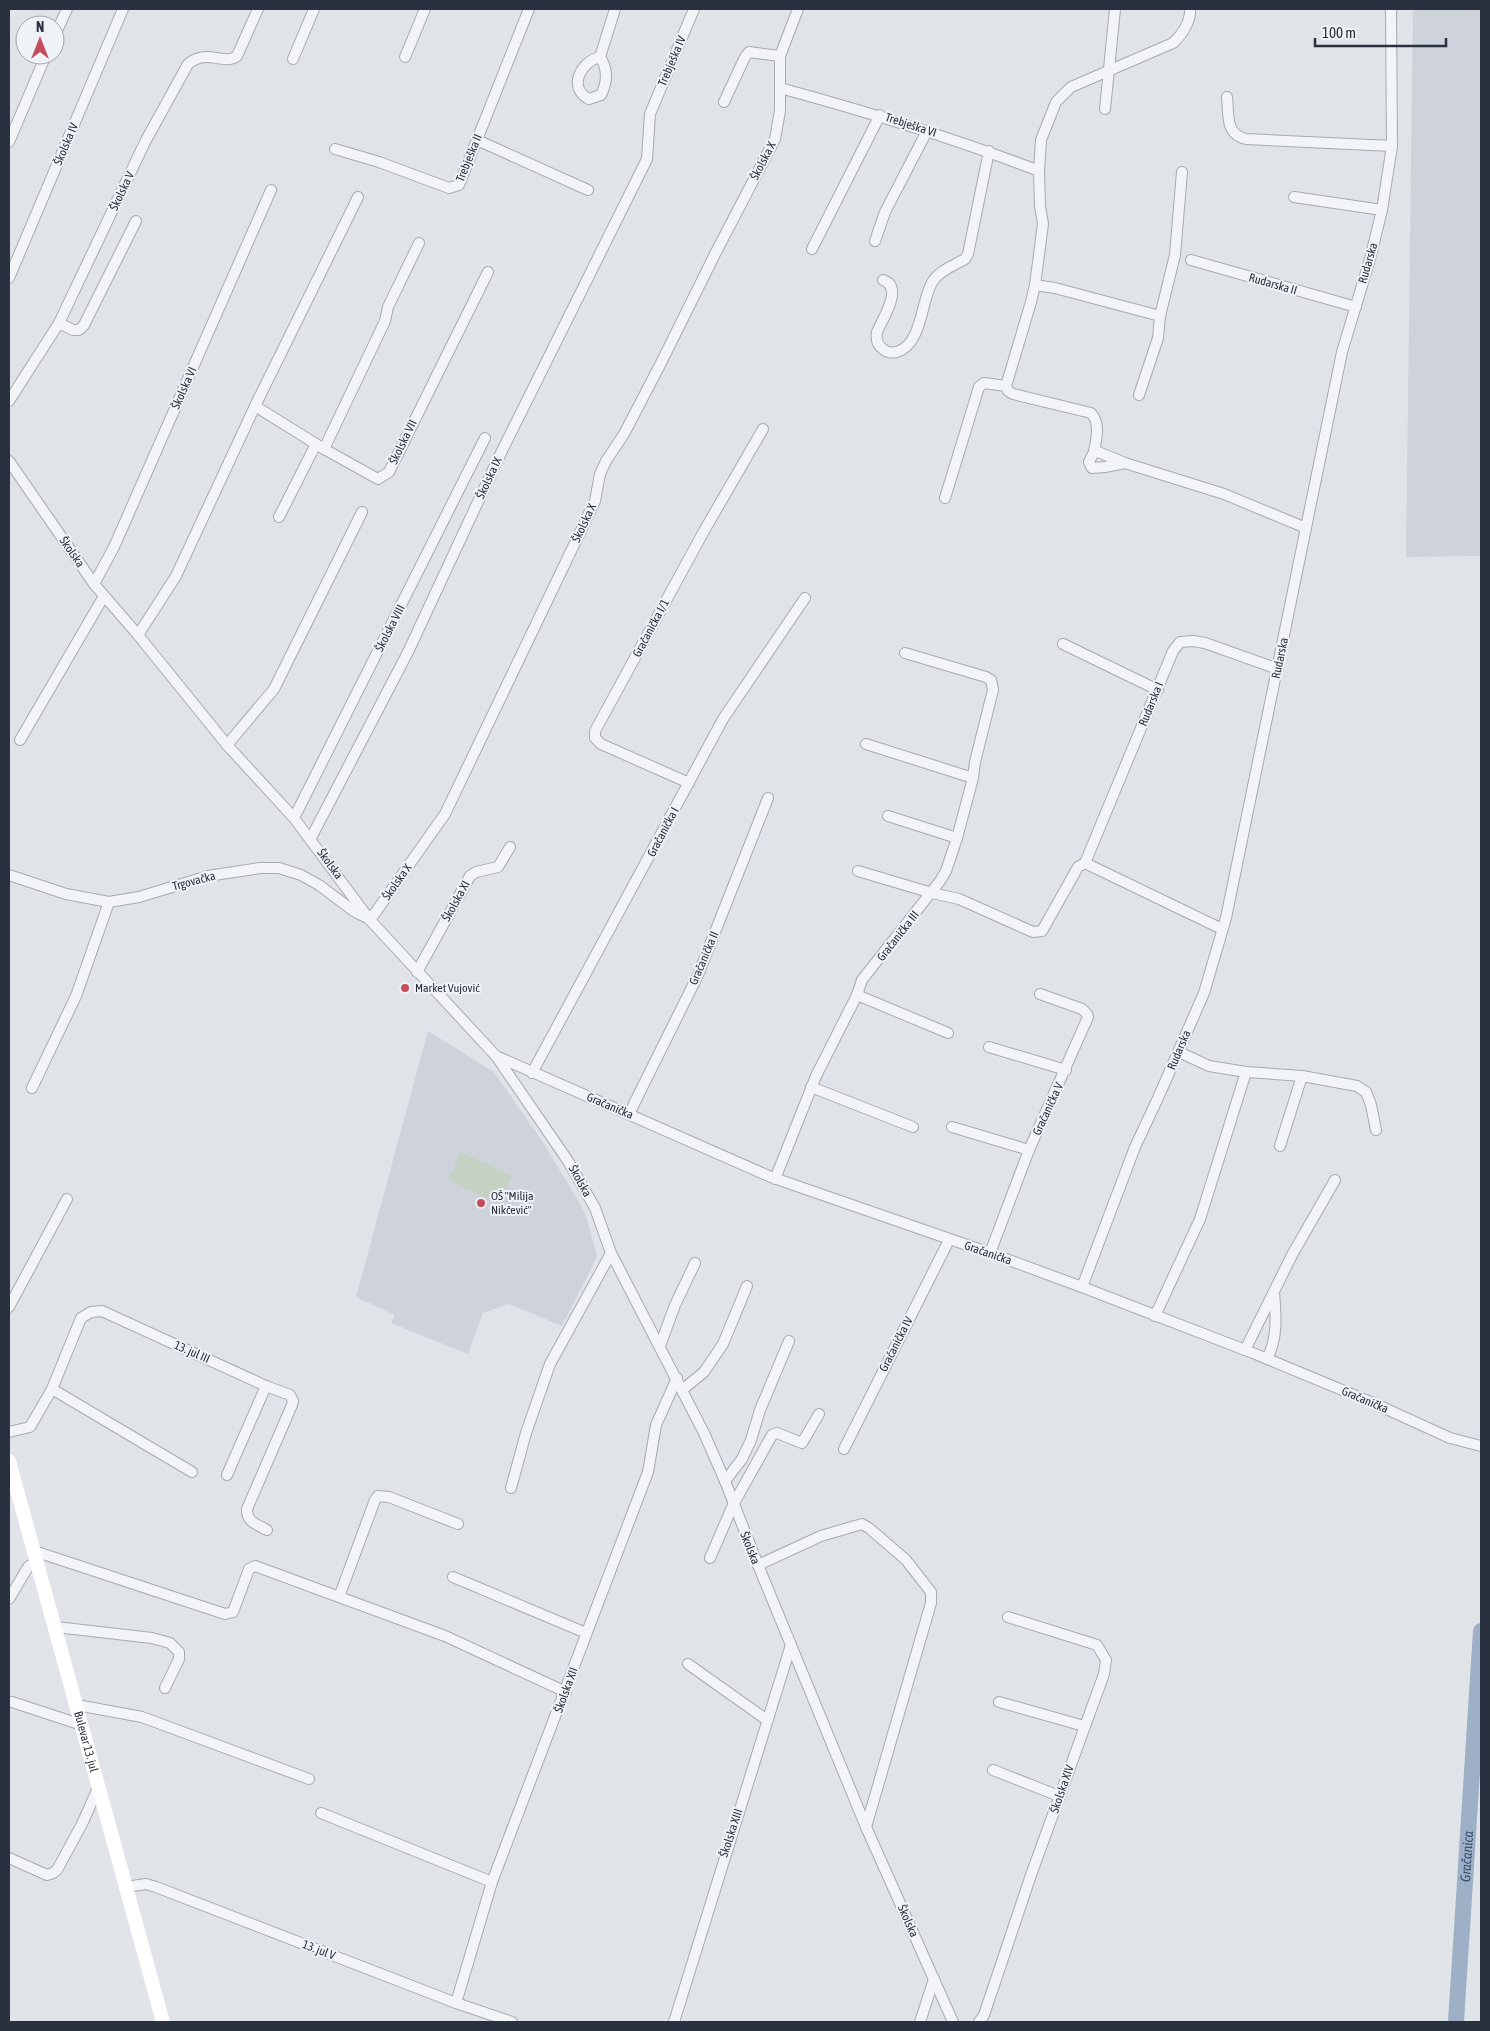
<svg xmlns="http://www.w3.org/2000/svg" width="1490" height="2031" viewBox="0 0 1490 2031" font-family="'Asap Condensed',sans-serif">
  <rect width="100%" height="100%" fill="#e0e3e8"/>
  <!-- built -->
  <g fill="#ced2da">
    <path d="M1413 9H1481V556L1406 557Z"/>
    <path d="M428 1031 494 1072 542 1141 572 1190 586 1215 597 1257 562 1326 509 1304 483 1313 468 1354 391 1323 395 1315 356 1297Z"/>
  </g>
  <!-- green -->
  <path fill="#c5d1c2" d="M461 1152 512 1176 499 1204 448 1180Z"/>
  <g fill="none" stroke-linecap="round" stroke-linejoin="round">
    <!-- river -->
    <path stroke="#9db0c6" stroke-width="16" id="s1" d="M1456 2022 1481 1631"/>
    <defs>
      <g id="street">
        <path d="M55 35 67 9"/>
        <path d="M405 57 425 9"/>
        <path d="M600 57C608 69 608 81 601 95L589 99C567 88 581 61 600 57Z"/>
        <path d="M600 57 615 9"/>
        <path d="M293 59 314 9"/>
        <path d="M780 88C868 112 954 138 1039 171"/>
        <path d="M1227 97C1229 116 1225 134 1246 139L1392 146"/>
        <path d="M724 102 745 57 749 52 780 56"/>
        <path d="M1105 109 1115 9"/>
        <path d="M477 140 588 190"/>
        <path d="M9 142 46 55"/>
        <path d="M335 149 379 162 449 188 459 185 529 9"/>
        <path d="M1294 197 1382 210"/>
        <path d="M875 241 885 212 927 131"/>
        <path d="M812 249 880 115"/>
        <path d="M1191 260 1356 307"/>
        <path d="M9 278 123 9"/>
        <path d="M883 280C904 287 883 318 877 332 876 338 877 345 883 349 887 353 892 353 897 352 923 344 921 298 933 281 940 270 955 265 965 259L968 254 989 151"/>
        <path d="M1035 285 1055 288 1160 316"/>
        <path d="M59 323 145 142 188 64C207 48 224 66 237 56L258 9"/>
        <path d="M1006 386 1008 391 1013 394 1091 413C1101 424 1096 439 1094 452"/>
        <path d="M1139 395 1158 338 1160 316 1175 255 1182 172"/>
        <path d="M9 401 59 323 73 330H79L84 325 136 221"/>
        <path d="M255 406 324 449 378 479 389 472 488 272"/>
        <path d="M324 449 385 321 388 307 419 243"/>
        <path d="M9 461 94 584 138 635 227 745 294 818 370 920 496 1056 568 1161 595 1208 611 1253 704 1433 725 1481 758 1565 866 1827 953 2022"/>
        <path d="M1125 463 1105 467 1092 468 1089 462 1094 452H1098L1125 463 1224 494 1306 528"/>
        <path d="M945 498 979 387 984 383 1006 386 1031 302 1035 285 1043 224 1040 206 1039 171 1041 140 1056 102 1071 87 1173 43C1182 35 1191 21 1190 9"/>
        <path d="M279 517 316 444"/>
        <path d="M94 584 114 547 271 190"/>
        <path d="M138 635 176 576 255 406 358 197"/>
        <path d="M1063 644 1158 690"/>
        <path d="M20 740 104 596"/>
        <path d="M866 744 973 778"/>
        <path d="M227 745 274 689 362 512"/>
        <path d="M689 783 601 744 595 738V731L704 531 763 429"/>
        <path d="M888 816 957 838"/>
        <path d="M294 818 485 438"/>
        <path d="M311 838 408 652 496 463 647 159 650 114 694 9"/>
        <path d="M1085 863 1173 651 1180 642 1193 641 1205 643 1278 669"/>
        <path d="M858 871 932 893 959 899 1033 932 1042 931 1078 867 1085 863 1222 929"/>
        <path d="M9 875 66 894 109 902 139 897 208 876 260 868H279L301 875 319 885 355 912 370 919"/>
        <path d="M370 920 445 814 595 501 600 474 606 461 624 434 661 363 715 254 775 139 780 111V56L798 9"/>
        <path d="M417 972 470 876 476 872 498 867 510 847"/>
        <path d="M857 995 948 1033"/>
        <path d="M989 1047 1066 1070"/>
        <path d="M1179 1052 1209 1066 1246 1072 1302 1076 1357 1086 1366 1092 1371 1105 1376 1130"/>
        <path d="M496 1056 771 1177 990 1253 1082 1287 1253 1353 1371 1402 1450 1438 1481 1446"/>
        <path d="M532 1073 723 719 805 598"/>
        <path d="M811 1087 913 1127"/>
        <path d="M32 1088 76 996 109 902"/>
        <path d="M629 1114 698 975 768 798"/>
        <path d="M952 1127 1029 1150"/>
        <path d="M1280 1146 1302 1076"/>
        <path d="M775 1179 816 1076 857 995 862 980 940 881 946 871 957 838 973 778 975 762 993 690 991 680 986 677 905 653"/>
        <path d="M990 1253 1029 1150 1088 1017 1087 1014 1082 1009 1040 994"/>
        <path d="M1082 1287 1135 1147 1158 1098 1204 993 1226 918 1342 352 1370 259 1382 210 1392 146 1391 9"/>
        <path d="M9 1307 67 1199"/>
        <path d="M1155 1316 1200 1219 1246 1072"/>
        <path d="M660 1346 675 1305 695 1263"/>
        <path d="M1245 1350 1292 1255 1335 1180"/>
        <path d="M1267 1359C1278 1337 1276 1317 1274 1292"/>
        <path d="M52 1389 192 1472"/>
        <path d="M682 1390 704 1372 723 1344 747 1286"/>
        <path d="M9 1432 30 1427 52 1389 81 1318 91 1312 102 1311 266 1386 290 1395 293 1401 292 1405 247 1509C246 1522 258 1525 267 1530"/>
        <path d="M844 1449 949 1240"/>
        <path d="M227 1475 266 1386"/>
        <path d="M725 1481 742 1459 751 1440 760 1410 789 1341"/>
        <path d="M511 1488 526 1433 550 1364 611 1253"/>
        <path d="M34 1551 225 1614 233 1612 249 1569 255 1566 445 1636 566 1692"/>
        <path d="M710 1558 733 1505 772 1435 777 1433 802 1443 819 1414"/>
        <path d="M758 1565 821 1536 862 1524 869 1528 906 1560 931 1592V1603L866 1827"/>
        <path d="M453 1577 586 1633"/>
        <path d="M339 1597 375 1500 378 1496 389 1497 458 1524"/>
        <path d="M9 1599 28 1567 37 1561"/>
        <path d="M56 1627 152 1638 170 1643 179 1652V1659L165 1688"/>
        <path d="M688 1664 767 1720"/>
        <path d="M12 1702 82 1725"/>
        <path d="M999 1702 1084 1726"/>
        <path d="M77 1705 142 1717 309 1779"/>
        <path d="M993 1770 1059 1796"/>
        <path d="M321 1813 492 1882"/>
        <path d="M9 1858 47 1875 53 1873 57 1870 82 1824 98 1788"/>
        <path d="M126 1887 146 1884 156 1887 456 2003 512 2022"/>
        <path d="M456 2003 492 1882 648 1472 656 1425 677 1378"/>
        <path d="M674 2022 791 1645"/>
        <path d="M920 2022 934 1979"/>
        <path d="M979 2022 984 2015 1031 1875 1104 1674 1106 1660 1097 1645 1008 1617"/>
      </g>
    </defs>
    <!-- street casing -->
    <use href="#street" stroke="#a6aab2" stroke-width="12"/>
    <!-- street -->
    <use href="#street" stroke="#f2f4f7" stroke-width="10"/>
    <!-- secondary -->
    <path stroke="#fff" stroke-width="14" id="s2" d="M9 1461C61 1648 111 1835 163 2022"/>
  </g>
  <!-- markers -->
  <g fill="#c64c5d" stroke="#eff2f6" stroke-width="2">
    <circle cx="405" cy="988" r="5"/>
    <circle cx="481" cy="1203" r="5"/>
  </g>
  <g text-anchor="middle" stroke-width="4" stroke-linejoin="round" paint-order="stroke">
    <!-- street labels -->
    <g font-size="12" fill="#2a313e" stroke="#eff2f6">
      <text transform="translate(672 61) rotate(-67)" y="4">Trebješka IV</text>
      <text transform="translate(911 125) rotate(18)" y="4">Trebješka VI</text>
      <text transform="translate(66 144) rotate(-67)" y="4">Školska IV</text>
      <text transform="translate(469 158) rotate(-68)" y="4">Trebješka II</text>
      <text transform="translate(763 161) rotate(-63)" y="4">Školska X</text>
      <text transform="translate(122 191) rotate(-65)" y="4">Školska V</text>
      <text transform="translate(1368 263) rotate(-74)" y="4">Rudarska</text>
      <text transform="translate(1273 284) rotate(16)" y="4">Rudarska II</text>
      <text transform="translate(184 388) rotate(-66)" y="4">Školska VI</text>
      <text transform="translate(403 442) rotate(-64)" y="4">Školska VII</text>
      <text transform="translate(489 478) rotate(-65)" y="4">Školska IX</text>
      <text transform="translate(584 523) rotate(-65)" y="4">Školska X</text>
      <text transform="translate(72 552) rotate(55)" y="4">Školska</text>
      <text transform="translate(390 628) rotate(-63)" y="4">Školska VIII</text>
      <text transform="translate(651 628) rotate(-62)" y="4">Gračanička I/1</text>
      <text transform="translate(1280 658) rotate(-78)" y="4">Rudarska</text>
      <text transform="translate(1151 704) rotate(-68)" y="4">Rudarska I</text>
      <text transform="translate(663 832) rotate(-62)" y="4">Gračanička I</text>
      <text transform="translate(330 864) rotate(54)" y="4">Školska</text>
      <text transform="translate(194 881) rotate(-15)" y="4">Trgovačka</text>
      <text transform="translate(397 882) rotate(-55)" y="4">Školska X</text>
      <text transform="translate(456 901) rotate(-61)" y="4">Školska XI</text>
      <text transform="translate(898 936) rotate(-52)" y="4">Gračanička III</text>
      <text transform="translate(704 958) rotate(-67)" y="4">Gračanička II</text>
      <text transform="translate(1179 1050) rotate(-67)" y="4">Rudarska</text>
      <text transform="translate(610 1106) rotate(23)" y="4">Gračanička</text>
      <text transform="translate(1048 1109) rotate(-65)" y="4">Gračanička V</text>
      <text transform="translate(580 1181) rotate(61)" y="4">Školska</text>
      <text transform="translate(988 1253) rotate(19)" y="4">Gračanička</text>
      <text transform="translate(896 1344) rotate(-63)" y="4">Gračanička IV</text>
      <text transform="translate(192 1352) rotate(24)" y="4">13. jul III</text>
      <text transform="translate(1365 1400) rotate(23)" y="4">Gračanička</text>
      <text transform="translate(750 1548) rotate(68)" y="4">Školska</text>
      <text transform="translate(566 1690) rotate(-70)" y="4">Školska XII</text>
      <text dy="4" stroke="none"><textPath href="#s2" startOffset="291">Bulevar 13. jul</textPath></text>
      <text transform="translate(1062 1789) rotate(-71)" y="4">Školska XIV</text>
      <text transform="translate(731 1833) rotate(-72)" y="4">Školska XIII</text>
      <text transform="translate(908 1921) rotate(66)" y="4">Školska</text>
      <text transform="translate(319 1950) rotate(21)" y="4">13. jul V</text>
    </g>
    <!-- poi labels -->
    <g font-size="12" fill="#2a313e" stroke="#eff2f6" text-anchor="start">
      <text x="415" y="992">Market Vujović</text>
      <text x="491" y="1200">OŠ "Milija<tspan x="491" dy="14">Nikčević"</tspan></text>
    </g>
    <!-- water labels -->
    <g font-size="14" font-style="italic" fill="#364f70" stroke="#eff2f6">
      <text dy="5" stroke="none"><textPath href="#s1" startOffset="166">Gračanica</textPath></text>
    </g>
  </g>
  <!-- border -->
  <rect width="1490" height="2031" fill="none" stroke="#2a313e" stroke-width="20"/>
  <!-- north arrow -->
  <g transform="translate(40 40)"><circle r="24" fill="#eff2f6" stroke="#a0a5ac"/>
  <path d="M0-4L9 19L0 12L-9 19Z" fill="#c64c5d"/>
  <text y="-8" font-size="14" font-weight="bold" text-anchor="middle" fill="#2a313e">N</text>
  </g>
  <!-- scale -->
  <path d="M1315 38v8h131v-8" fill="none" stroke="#2a313e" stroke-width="2.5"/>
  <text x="1322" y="38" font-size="15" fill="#2a313e" stroke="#eff2f6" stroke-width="4" paint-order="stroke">100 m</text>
</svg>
